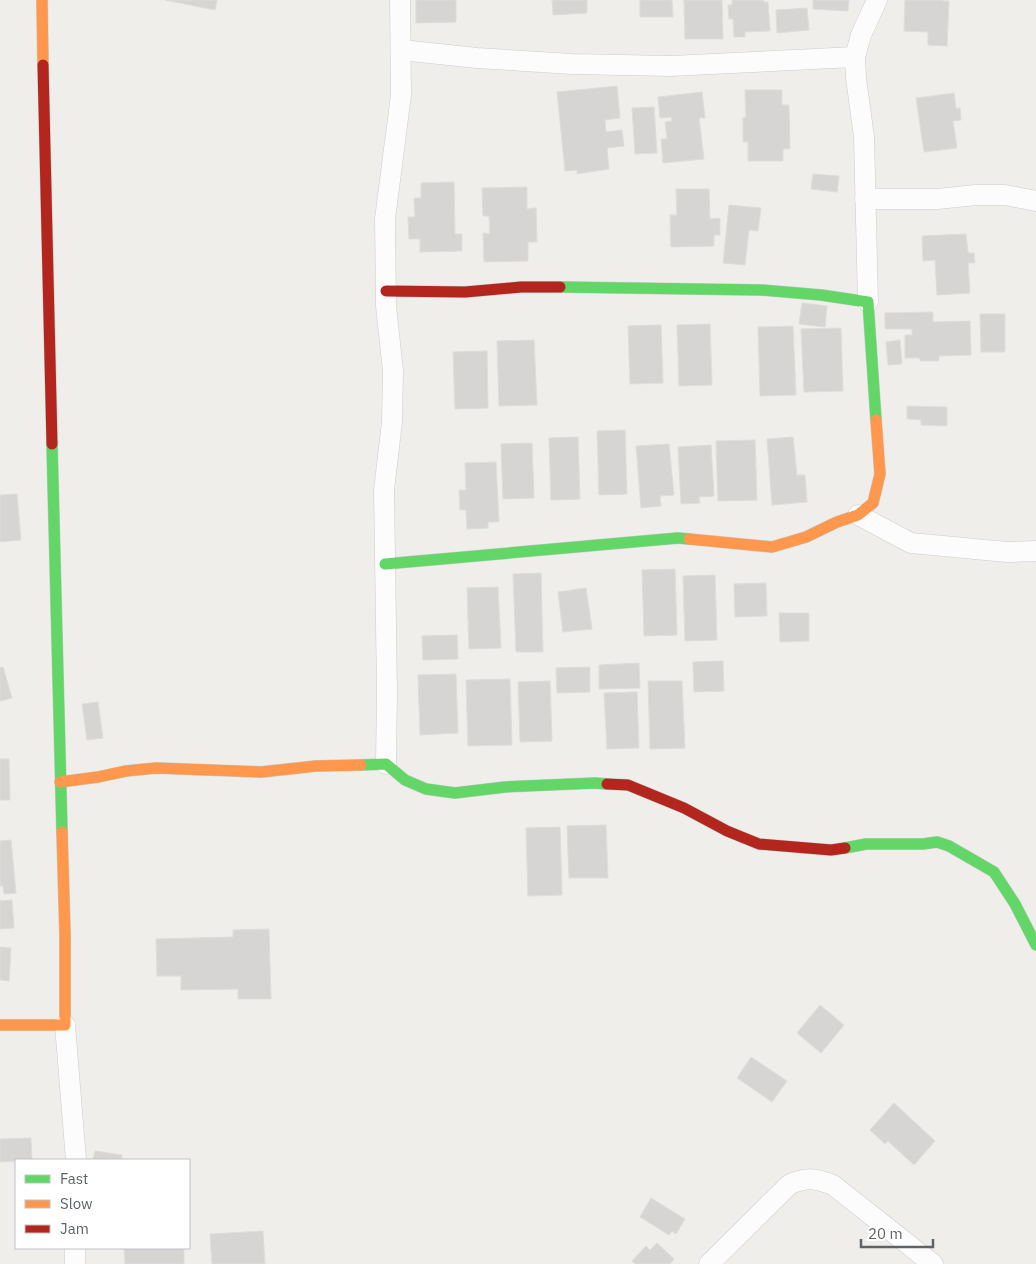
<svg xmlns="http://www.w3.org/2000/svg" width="1036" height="1264" viewBox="0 0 1036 1264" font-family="'IBM Plex Sans',sans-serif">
  <rect width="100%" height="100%" fill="#efeeea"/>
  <!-- building -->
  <g fill="#d6d5d3" stroke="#deddd9">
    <path d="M165 0H217L215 10Z"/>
    <path d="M416 0H456V22L416 23Z"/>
    <path d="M552 0H587V13L553 15Z"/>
    <path d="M640 0H672L673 17H640Z"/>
    <path d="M684 0H722L723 39H685Z"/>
    <path d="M732 0H763L764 2H768L770 31 745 32V37H734L733 19H729L728 5H732Z"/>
    <path d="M813 0H849L848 11 813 9Z"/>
    <path d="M905 0H943V1H949L947 46 928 45V32L904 31Z"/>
    <path d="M807 8 809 30 777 33 776 10Z"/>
    <path d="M617 86 620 118 605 120 606 132 622 130 624 146 607 148 609 169 577 174V170L565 171 557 92Z"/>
    <path d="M745 90H782V105H789L790 149H783V161H748V142H743V117H746Z"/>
    <path d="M702 92 705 118H699L704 159 663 163 661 139H667L665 122 672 121 671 117 660 118 658 97Z"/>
    <path d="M954 93 956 109 960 108 961 120 953 121 957 148 924 152 916 98Z"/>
    <path d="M654 107 657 153 635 154 632 108Z"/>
    <path d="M813 174 839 176 837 192 811 189Z"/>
    <path d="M454 182 455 234H462V251L420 252V239H409L408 217H415L414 198H421V183Z"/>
    <path d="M527 187V209L536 208 537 242H528V261L484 262 483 233 490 234 489 216H483L482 188Z"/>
    <path d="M676 189H709L710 219 720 218V235H714V246L671 247 670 215H677Z"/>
    <path d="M729 205 761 208 758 231 749 230 745 265 723 263Z"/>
    <path d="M966 234 968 253H974L975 263H968L970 293 937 295 935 260 923 261 922 236Z"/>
    <path d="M802 303 827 306 825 327 799 324Z"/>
    <path d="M933 312V322L970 321 971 355 939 356V361H920V358H905V335H912V329H885V313Z"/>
    <path d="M980 314H1005V352H981Z"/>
    <path d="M710 324 712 385 679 386 677 325Z"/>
    <path d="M661 325 663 383 630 384 628 326Z"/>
    <path d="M793 326 796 395 760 396 758 327Z"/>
    <path d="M841 328 843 391 804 392 801 329Z"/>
    <path d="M534 340 537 405 499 406 497 341Z"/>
    <path d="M900 340 902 364 888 365 886 342Z"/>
    <path d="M487 351 488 408 455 409 453 352Z"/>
    <path d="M907 406 947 407V426L921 425V420L907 419Z"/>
    <path d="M625 430 627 494 599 495 597 431Z"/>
    <path d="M578 437 580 499 551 500 549 438Z"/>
    <path d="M793 437 797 475H805L807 502 772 505 767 439Z"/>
    <path d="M755 440 757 500 718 501 716 441Z"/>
    <path d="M532 443 534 498 503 499 501 444Z"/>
    <path d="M669 444 674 495 660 496 661 506 641 508 636 446Z"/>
    <path d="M711 445 714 496 699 497 700 503 681 504 678 447Z"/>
    <path d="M496 462 499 522H488V528L467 529 466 510H460L459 490H466L465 463Z"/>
    <path d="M17 494 21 540 0 542V495Z"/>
    <path d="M675 569 677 635 644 636 642 570Z"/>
    <path d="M541 573 543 652H516L513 574Z"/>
    <path d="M715 575 717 640 685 641 683 576Z"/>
    <path d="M766 583 767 616 735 617 734 584Z"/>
    <path d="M498 587 501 648 469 649 467 588Z"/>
    <path d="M586 588 592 629 563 632 558 592Z"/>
    <path d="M779 613H809V641L780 642Z"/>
    <path d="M457 635 458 659 423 660 422 636Z"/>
    <path d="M723 661 724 691 694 692 693 662Z"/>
    <path d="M639 663 640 688 599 689V665Z"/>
    <path d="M3 667 12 698 0 701V668Z"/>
    <path d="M590 667V692L557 693 556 668Z"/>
    <path d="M456 674 458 733 420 735 418 675Z"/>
    <path d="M510 679 512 745 468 746 466 680Z"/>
    <path d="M550 681 552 741 520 742 518 682Z"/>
    <path d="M648 681H682L685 748 650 749Z"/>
    <path d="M637 692 639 748 607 749 604 693Z"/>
    <path d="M98 702 103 738 87 740 82 704Z"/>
    <path d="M0 759H9L10 800H0Z"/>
    <path d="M606 825 608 878H569L567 826Z"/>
    <path d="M560 827 562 895 528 896 526 828Z"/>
    <path d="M11 840 16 893 4 894 3 886H0V841Z"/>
    <path d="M0 899V901L12 900 14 928 0 929Z"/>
    <path d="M269 929 271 999H238V989L181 990V976H157L156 939 233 937V930Z"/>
    <path d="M0 947 11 948 9 981 0 980Z"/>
    <path d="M820 1005 844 1025 821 1053 797 1033Z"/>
    <path d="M751 1057 787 1081 772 1102 737 1078Z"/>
    <path d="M894 1103 935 1141 914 1165 888 1141 885 1144 870 1130Z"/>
    <path d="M31 1138 32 1160 0 1162V1139Z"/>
    <path d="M95 1151 122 1155 121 1160H93Z"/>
    <path d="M651 1198 685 1219 676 1234 672 1231 669 1235 640 1217Z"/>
    <path d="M263 1231 265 1264H212L210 1234Z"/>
    <path d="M657 1243 674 1259 670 1264H635L632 1261 646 1246 650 1250Z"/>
    <path d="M124 1248H184V1264H125Z"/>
  </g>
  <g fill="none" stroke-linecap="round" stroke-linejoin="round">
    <defs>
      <g id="street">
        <path d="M401 50 477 58 572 64 671 66 855 57"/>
        <path d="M865 199H937L976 195H1005L1036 201"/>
        <path d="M868 302 864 137 856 78 855 57 861 35 877 0"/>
        <path d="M858 515 911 543 1007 552 1036 551"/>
        <path d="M386 764 387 692 384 490 392 422 393 371 386 306 385 219 401 95 400 0"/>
        <path d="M65 1025 76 1160"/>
        <path d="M75 1264V1248"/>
        <path d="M709 1264 790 1184C808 1177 815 1178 833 1185L933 1264"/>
      </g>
      <g id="fast">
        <path d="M560 287 761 290 821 295 868 302 876 420"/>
        <path d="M52 444 62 832"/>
        <path d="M385 564 678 538 689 539"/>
        <path d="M361 765 386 764 405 780 426 789 455 793 505 787 595 783 607 784"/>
        <path d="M845 848 866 844H923L937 842 949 846 994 872 1015 904 1036 945"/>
      </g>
      <g id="slow">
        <path d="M42 0 43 65"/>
        <path d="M689 539 772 547 806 537 837 522 858 515 873 503 880 474 876 420"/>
        <path d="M60 782 98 777 126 771 156 768 261 772 316 766 361 765"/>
        <path d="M0 1025H65V934L62 832"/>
      </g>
      <g id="jam">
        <path d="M43 65 52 444"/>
        <path d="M386 291 465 292 521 287H560"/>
        <path d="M607 784 628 785 684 808 727 831 759 844 831 850 845 848"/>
      </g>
    </defs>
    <!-- street casing -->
    <use href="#street" stroke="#cbcccc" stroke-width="21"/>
    <!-- fast casing -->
    <use href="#fast" stroke="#cacacb" stroke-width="12"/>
    <!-- slow casing -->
    <use href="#slow" stroke="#cacacb" stroke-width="12"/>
    <!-- jam casing -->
    <use href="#jam" stroke="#cacacb" stroke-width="12"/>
    <!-- street -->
    <use href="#street" stroke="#fdfcfc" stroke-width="20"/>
    <!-- fast -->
    <use href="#fast" stroke="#63d668" stroke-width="11"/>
    <!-- slow -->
    <use href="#slow" stroke="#ff974d" stroke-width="11"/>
    <!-- jam -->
    <use href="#jam" stroke="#b3261e" stroke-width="11"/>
  </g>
  <!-- legend -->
  <rect x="15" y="1159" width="175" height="90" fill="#ffffff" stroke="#bfc1c3"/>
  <rect x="25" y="1175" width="25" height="8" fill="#63d668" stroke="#bfc1c3"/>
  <text x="60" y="1184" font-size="15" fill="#5f6368">Fast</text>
  <rect x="25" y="1200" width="25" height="8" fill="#ff974d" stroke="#bfc1c3"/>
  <text x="60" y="1209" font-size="15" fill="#5f6368">Slow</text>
  <rect x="25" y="1225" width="25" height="8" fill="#b3261e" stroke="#bfc1c3"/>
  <text x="60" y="1234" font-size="15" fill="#5f6368">Jam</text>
  <!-- scale -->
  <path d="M861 1239v8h72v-8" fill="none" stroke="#5f6368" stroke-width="2.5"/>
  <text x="868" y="1239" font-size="15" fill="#5f6368" stroke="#ffffff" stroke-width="4" paint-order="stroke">20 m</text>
</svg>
